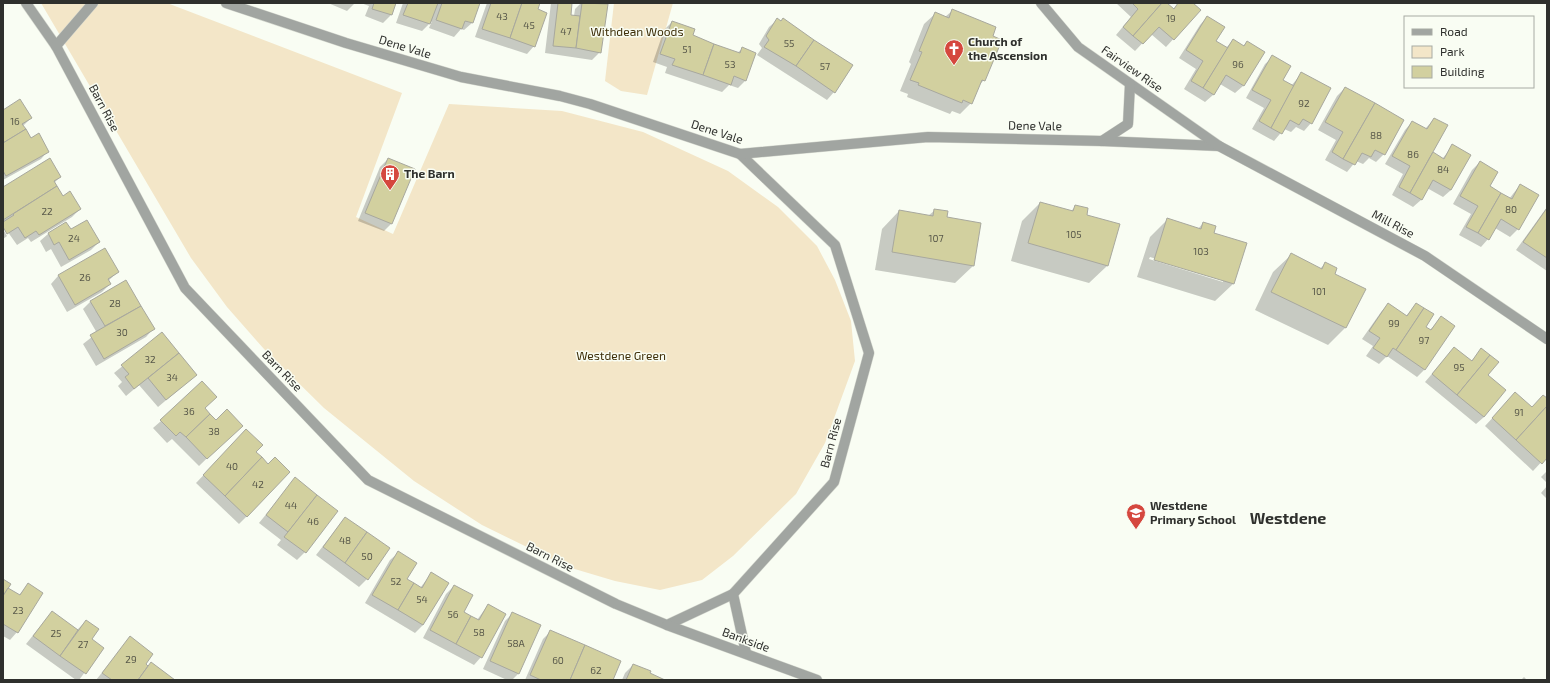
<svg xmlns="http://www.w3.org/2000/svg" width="1550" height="683" viewBox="0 0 1550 683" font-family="'Exo 2',sans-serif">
  <rect width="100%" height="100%" fill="#f9fdf3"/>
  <!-- green -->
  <g fill="#f3e6c8">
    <path d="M41 3H167L402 93 356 217 393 234 449 104 562 111 643 132 728 171 778 207 817 246 835 280 851 321 855 361 825 443 796 494 733 556 702 580 660 590 615 581 568 567 482 525 414 481 324 408 264 349 227 307 191 258Z"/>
    <path d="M614 3H673L647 95 621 91 605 81Z"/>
  </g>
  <!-- shadow -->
  <g fill="#0003" fill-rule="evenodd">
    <path d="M328 3H355L347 11Z"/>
    <path d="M361 3H395L391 15 383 23 365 16 369 6Z"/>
    <path d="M403 3H479L472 23 464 30 461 29 454 37 429 28 432 21 422 31 396 23Z"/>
    <path d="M487 3H539L536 10 534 46 527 54 475 37Z"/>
    <path d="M551 3H571L570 16H574L575 9 581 3 607 4 600 52 592 60 545 53Z"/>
    <path d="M1116 3H1166L1173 9 1179 3H1191L1200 10 1166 47 1151 34 1135 51 1116 35 1131 17Z"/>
    <path d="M953 10 984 80 978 86 971 103 960 114 952 111 950 114 907 97 908 94 900 91 911 64 909 62 924 24 936 13 945 17Z"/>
    <path d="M1207 17 1215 42 1226 48 1233 40 1243 46 1247 42 1264 52 1243 86 1235 93 1220 84 1213 95 1205 102 1184 89 1196 69 1179 58 1200 25Z"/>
    <path d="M777 20 834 92 827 100 757 55 762 48 759 44 769 27Z"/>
    <path d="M672 22 692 36 737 53 742 49 746 80 738 88 729 85 722 92 665 73 667 67 653 62 664 30Z"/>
    <path d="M1273 57 1281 81 1291 86 1302 73 1311 123 1304 131 1296 127 1291 132 1284 129 1274 141 1252 129 1264 108 1246 98 1265 64Z"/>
    <path d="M1345 88 1384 154 1376 162 1369 158 1363 164 1356 161 1347 172 1325 160 1336 140 1318 130 1337 96Z"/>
    <path d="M3 111 31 118 23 126 30 139 48 151 41 159 3 180Z"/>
    <path d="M1434 119 1432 153 1442 159 1453 146 1451 190 1443 197 1427 188 1421 200 1413 207 1392 195 1403 174 1385 164 1405 130 1412 122 1425 129Z"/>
    <path d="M388 159 391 224 384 231 358 221 380 167Z"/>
    <path d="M1480 162 1488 187 1509 199 1520 185 1518 229 1510 237 1495 228 1488 239 1481 247 1459 235 1471 214 1453 204 1472 170Z"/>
    <path d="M60 177 54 183 63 197 80 209 72 217 31 242 28 238 17 245 3 225V188Z"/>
    <path d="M1040 203 1070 212 1076 206 1086 216 1107 266 1089 283 1011 261 1022 221Z"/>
    <path d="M1547 207V271L1516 250Z"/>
    <path d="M935 210 946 218 980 224 973 266 955 283 875 270 882 229 899 211 928 216Z"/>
    <path d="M1167 220 1198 229 1203 223 1213 233 1246 244 1233 284 1215 301 1137 277 1150 237ZM1150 257 1223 280V282L1149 259Z"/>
    <path d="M66 223 70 231 99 242 91 250 61 267 51 249 46 252 40 241 48 234Z"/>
    <path d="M3 229 7 236 3 239Z"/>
    <path d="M105 250 118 272 108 281 110 284 102 292 67 312 51 284 58 276Z"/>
    <path d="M1291 255 1320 269 1325 263 1333 274 1345 328 1328 345 1255 310 1273 272Z"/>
    <path d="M125 281 153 329 146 337 96 366 83 344 97 333 83 309 91 301Z"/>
    <path d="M1388 304 1406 316 1416 304 1425 327 1430 330 1441 318 1424 370 1417 377 1387 356 1379 364 1366 356 1373 346 1362 339 1381 312Z"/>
    <path d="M162 334 196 375 158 407 139 385 126 396 118 386 122 382 114 373Z"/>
    <path d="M1454 348 1471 361 1482 350 1484 417 1476 424 1425 382Z"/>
    <path d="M1547 400V456L1533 471 1485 426 1508 401 1532 408Z"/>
    <path d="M204 408 216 422 233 433 199 466 172 439 167 443 153 428 161 421Z"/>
    <path d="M239 438 255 452 247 516 239 524 196 483Z"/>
    <path d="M1547 471V483L1541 477Z"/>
    <path d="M295 479 305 552 297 560 277 545 281 540 259 523Z"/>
    <path d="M1547 486V499L1541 493Z"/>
    <path d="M345 518 367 579 359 587 316 555Z"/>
    <path d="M398 553 406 579 420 588 432 573 448 583 423 625 415 633 365 603 390 560Z"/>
    <path d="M3 580 7 588 19 595 28 585 17 632 10 640 3 636Z"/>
    <path d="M454 586 463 612 477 620 488 605 481 657 474 665 423 638 446 594Z"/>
    <path d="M52 612 77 630 86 621 90 640 103 648 79 680H76L26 644Z"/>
    <path d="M513 613 540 625 518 674 512 680H507L483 669 505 621Z"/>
    <path d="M551 631 612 680H525L543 639Z"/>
    <path d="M130 638 144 664 173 680H96Z"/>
    <path d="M633 665 648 674 662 680H622L625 673Z"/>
    <path d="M1524 677 1527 680H1521Z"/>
  </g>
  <!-- building -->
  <g fill="#d2d09f" stroke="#a8a89e">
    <path d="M374 3H396L392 15 372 9Z"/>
    <path d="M408 3H438L430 24 403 15Z"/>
    <path d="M442 3H480L473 23 465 21 462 29 436 20Z"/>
    <path d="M491 3H522L510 38 482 29Z"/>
    <path d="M522 3H540L538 9 547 13 535 47 510 38Z"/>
    <path d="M558 3H572L571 15 580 16 576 48 553 46Z"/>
    <path d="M582 3 608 4 601 53 576 48Z"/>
    <path d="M1132 3H1162L1133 36 1123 27 1138 9Z"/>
    <path d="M1162 3H1167L1174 9 1178 3H1193L1201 10 1174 40 1159 27 1143 44 1133 36Z"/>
    <path d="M952 9 996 27 993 36 1002 40 985 81 982 80 972 104 963 100 962 103 918 85 919 83 910 80 922 52 919 51 935 12 949 18Z"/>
    <path d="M1207 16 1225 27 1216 41 1228 48 1203 88 1191 81 1203 61 1186 50Z"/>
    <path d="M777 18 781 21 783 18 814 40 796 66 764 47 769 40 766 36Z"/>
    <path d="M672 21 695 29 693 35 714 44 703 75 672 65 675 59 660 54Z"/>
    <path d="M1233 39 1244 46 1247 41 1265 52 1244 86 1226 75 1214 95 1203 88Z"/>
    <path d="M814 40 853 65 835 93 796 66Z"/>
    <path d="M714 44 740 53 742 47 756 53 746 81 734 76 731 85 703 75Z"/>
    <path d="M1272 55 1291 66 1283 80 1294 86 1271 128 1259 121 1271 100 1252 90Z"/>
    <path d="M1301 72 1331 88 1312 124 1303 119 1299 125 1290 120 1282 134 1271 128Z"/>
    <path d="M1345 87 1375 103 1343 159 1332 152 1343 132 1325 122Z"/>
    <path d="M20 99 32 118 22 124 26 129 3 143V110Z"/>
    <path d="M1375 103 1404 120 1385 155 1375 150 1371 157 1362 153 1355 165 1343 159Z"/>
    <path d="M1434 118 1448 125 1410 193 1399 187 1410 166 1392 156 1412 121 1427 129Z"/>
    <path d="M26 129 31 138 39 133 49 152 6 176 3 171V143Z"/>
    <path d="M1452 144 1471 155 1451 190 1433 180 1422 200 1410 193 1433 152 1444 159Z"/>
    <path d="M50 158 61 177 54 181 57 186 3 220V187Z"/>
    <path d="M388 158 415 169 392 224 365 213Z"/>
    <path d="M1480 161 1498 172 1490 186 1501 193 1478 233 1466 227 1478 206 1460 196Z"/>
    <path d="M1520 184 1539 195 1519 230 1501 219 1489 240 1478 233 1501 193 1512 199Z"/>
    <path d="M57 186 63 196 70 191 81 209 39 235 36 231 25 238 18 227 7 234 3 227V222L14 215 13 214Z"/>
    <path d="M1040 202 1073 211 1075 205 1088 208 1087 215 1120 224 1108 266 1028 243Z"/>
    <path d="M1547 208V258L1523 242Z"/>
    <path d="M934 209 948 211 947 217 981 223 974 266 892 252 899 210 933 216Z"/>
    <path d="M1167 218 1201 229 1203 222 1216 226 1214 233 1247 243 1234 284 1154 260Z"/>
    <path d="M87 220 100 242 69 260 59 242 54 245 48 233 66 222 71 229Z"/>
    <path d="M105 248 119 272 108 279 111 284 75 305 58 275Z"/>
    <path d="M1291 253 1322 269 1325 262 1337 268 1335 274 1366 289 1346 328 1271 292Z"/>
    <path d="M126 280 141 306 105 326 90 301Z"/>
    <path d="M1388 303 1407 316 1416 303 1424 308 1396 350 1393 348 1387 357 1373 348 1380 338 1369 331Z"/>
    <path d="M141 306 155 329 104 359 90 335Z"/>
    <path d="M1424 308 1434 314 1426 327 1431 330 1441 316 1455 326 1425 370 1396 350Z"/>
    <path d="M162 332 179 353 134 389 125 377 129 374 121 365Z"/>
    <path d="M1454 347 1472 361 1481 348 1490 355 1457 395 1432 374Z"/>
    <path d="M179 353 197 375 166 400 148 378Z"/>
    <path d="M1490 355 1499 362 1488 375 1506 390 1484 417 1457 395Z"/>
    <path d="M202 381 217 397 205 408 210 414 186 437 180 432 176 436 160 420Z"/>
    <path d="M1515 392 1532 407 1543 395 1547 398V406L1516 440 1492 418Z"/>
    <path d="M1547 406V458L1542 464 1516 440Z"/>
    <path d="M227 409 243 426 207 459 186 437 210 414 216 420Z"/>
    <path d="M246 429 263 445 256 452 262 457 225 496 203 475Z"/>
    <path d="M262 457 268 464 275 457 290 472 247 517 225 496Z"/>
    <path d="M295 477 317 495 288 532 266 515Z"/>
    <path d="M317 495 338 511 306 553 284 537Z"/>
    <path d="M345 517 367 532 345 563 323 547Z"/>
    <path d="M367 532 390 548 368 580 345 563Z"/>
    <path d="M398 551 417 563 407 579 414 583 398 610 372 595Z"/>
    <path d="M431 572 449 583 423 625 398 610 414 583 422 588Z"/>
    <path d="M3 579 11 584 3 596Z"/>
    <path d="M28 583 43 593 18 633 3 624V596L8 588 20 595Z"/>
    <path d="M454 585 473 595 464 612 471 616 456 644 430 630Z"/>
    <path d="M488 604 506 614 482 658 456 644 471 616 479 620Z"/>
    <path d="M52 611 78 630 60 656 33 636Z"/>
    <path d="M512 612 541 625 519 674 490 661Z"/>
    <path d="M86 620 99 629 92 639 104 648 86 674 60 656Z"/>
    <path d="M550 630 585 645 570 680H541L530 675Z"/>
    <path d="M130 636 153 654 146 664 148 666 138 680H112L102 673Z"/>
    <path d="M585 645 621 661 613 680H570Z"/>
    <path d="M151 662 175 680H138Z"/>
    <path d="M633 664 651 671 650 673 665 680H626Z"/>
  </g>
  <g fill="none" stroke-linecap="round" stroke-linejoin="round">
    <defs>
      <g id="minor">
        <path d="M26 3 56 46 185 288 368 480 616 604 667 625 733 594 834 482 869 353 835 245 740 154"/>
        <path d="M226 3 346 43 461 77 560 96 590 104 740 154 928 137 1102 141 1219 146"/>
        <path d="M1041 3 1078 47 1219 146 1425 256 1547 339"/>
        <path d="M56 46 93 3"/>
        <path d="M1102 141 1128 124 1130 84"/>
        <path d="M733 594 746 653"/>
        <path d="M667 625 817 680"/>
      </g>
    </defs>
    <!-- minor casing -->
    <use href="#minor" stroke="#d5d8cf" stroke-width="11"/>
    <!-- minor -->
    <use href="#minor" stroke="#a1a5a1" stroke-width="10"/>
  </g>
  <!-- icons -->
  <defs>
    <symbol id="church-pin" viewBox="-11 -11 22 30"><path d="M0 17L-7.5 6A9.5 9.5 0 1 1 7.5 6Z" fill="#d5473e" stroke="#f9fdf3"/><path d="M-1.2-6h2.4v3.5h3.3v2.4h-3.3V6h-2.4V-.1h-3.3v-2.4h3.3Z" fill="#fff"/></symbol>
    <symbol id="building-pin" viewBox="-11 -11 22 30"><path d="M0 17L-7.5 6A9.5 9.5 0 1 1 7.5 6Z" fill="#d5473e" stroke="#f9fdf3"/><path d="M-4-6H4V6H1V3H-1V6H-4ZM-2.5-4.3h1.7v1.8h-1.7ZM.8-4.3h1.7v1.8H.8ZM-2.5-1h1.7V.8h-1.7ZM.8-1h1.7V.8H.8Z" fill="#fff"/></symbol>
    <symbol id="school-pin" viewBox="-11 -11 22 30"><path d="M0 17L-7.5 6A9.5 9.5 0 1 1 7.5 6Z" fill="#d5473e" stroke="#f9fdf3"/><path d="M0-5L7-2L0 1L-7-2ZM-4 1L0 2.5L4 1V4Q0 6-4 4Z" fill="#fff"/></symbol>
  </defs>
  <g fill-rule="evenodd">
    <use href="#church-pin" x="943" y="38" width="22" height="30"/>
    <use href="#building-pin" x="379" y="163" width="22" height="30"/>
    <use href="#school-pin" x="1125" y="502" width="22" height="30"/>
  </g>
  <g text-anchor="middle" stroke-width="3" stroke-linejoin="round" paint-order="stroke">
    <!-- number labels -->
    <g font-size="10" fill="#58584a">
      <text x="502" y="20">43</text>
      <text x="1171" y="22">19</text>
      <text x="529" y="29">45</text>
      <text x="566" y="35">47</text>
      <text x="789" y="47">55</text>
      <text x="687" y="53">51</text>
      <text x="730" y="68">53</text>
      <text x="1238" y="68">96</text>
      <text x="825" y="70">57</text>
      <text x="1304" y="107">92</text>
      <text x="15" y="125">16</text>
      <text x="1376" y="139">88</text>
      <text x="1413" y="158">86</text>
      <text x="1443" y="173">84</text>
      <text x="1511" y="213">80</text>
      <text x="47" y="215">22</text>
      <text x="1074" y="238">105</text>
      <text x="74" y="242">24</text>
      <text x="936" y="242">107</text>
      <text x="1201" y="255">103</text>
      <text x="85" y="281">26</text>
      <text x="1319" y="295">101</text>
      <text x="115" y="307">28</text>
      <text x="1394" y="327">99</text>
      <text x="122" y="336">30</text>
      <text x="1424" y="344">97</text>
      <text x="150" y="363">32</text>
      <text x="1459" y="371">95</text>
      <text x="172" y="381">34</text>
      <text x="189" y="415">36</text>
      <text x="1519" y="416">91</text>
      <text x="214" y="435">38</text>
      <text x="232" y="470">40</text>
      <text x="258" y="488">42</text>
      <text x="291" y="509">44</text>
      <text x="313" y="525">46</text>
      <text x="345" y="544">48</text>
      <text x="367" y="560">50</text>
      <text x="396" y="585">52</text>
      <text x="422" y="603">54</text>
      <text x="18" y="614">23</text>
      <text x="453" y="618">56</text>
      <text x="479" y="636">58</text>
      <text x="56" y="637">25</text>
      <text x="516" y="647">58A</text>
      <text x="83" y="648">27</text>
      <text x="131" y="663">29</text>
      <text x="558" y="664">60</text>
      <text x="596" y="674">62</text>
    </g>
    <!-- park labels -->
    <g font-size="12" fill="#3f300a" stroke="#f9fdf3">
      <text x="637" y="36">Withdean Woods</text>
      <text x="621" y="360">Westdene Green</text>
    </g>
    <!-- poi labels -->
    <g font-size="12" font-weight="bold" fill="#2f302d" stroke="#f9fdf3" text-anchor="start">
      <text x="968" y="46">Church of<tspan x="968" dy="14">the Ascension</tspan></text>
      <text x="404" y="178">The Barn</text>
      <text x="1150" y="510">Westdene<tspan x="1150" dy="14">Primary School</tspan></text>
    </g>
    <!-- street labels -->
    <g font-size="12" fill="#2f302d" stroke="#f9fdf3">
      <text transform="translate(405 47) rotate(17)" y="4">Dene Vale</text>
      <text transform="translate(1132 69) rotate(35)" y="4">Fairview Rise</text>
      <text transform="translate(104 108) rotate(62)" y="4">Barn Rise</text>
      <text transform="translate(1035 126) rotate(1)" y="4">Dene Vale</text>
      <text transform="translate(717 132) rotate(18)" y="4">Dene Vale</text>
      <text transform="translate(1393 224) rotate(28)" y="4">Mill Rise</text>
      <text transform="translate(282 371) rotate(46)" y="4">Barn Rise</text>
      <text transform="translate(831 443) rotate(-75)" y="4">Barn Rise</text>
      <text transform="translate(550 557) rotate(27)" y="4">Barn Rise</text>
      <text transform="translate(746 640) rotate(20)" y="4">Bankside</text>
    </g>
    <!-- district labels -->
    <g font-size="16" font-weight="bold" fill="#2f302d" stroke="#f9fdf3">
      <text x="1288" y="524">Westdene</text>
    </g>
  </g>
  <!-- border -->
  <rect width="1550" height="683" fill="none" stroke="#2f302d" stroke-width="8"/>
  <!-- legend -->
  <rect x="1404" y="16" width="130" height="72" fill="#f9fdf3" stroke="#a8aba4"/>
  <rect x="1412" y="29" width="20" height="6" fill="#a1a5a1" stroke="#a8aba4"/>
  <text x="1440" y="36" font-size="12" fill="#2f302d">Road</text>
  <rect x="1412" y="46" width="20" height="12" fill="#f3e6c8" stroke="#a8aba4"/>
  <text x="1440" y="56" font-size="12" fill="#2f302d">Park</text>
  <rect x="1412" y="66" width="20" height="12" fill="#d2d09f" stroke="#a8aba4"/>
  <text x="1440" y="76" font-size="12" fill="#2f302d">Building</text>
</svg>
